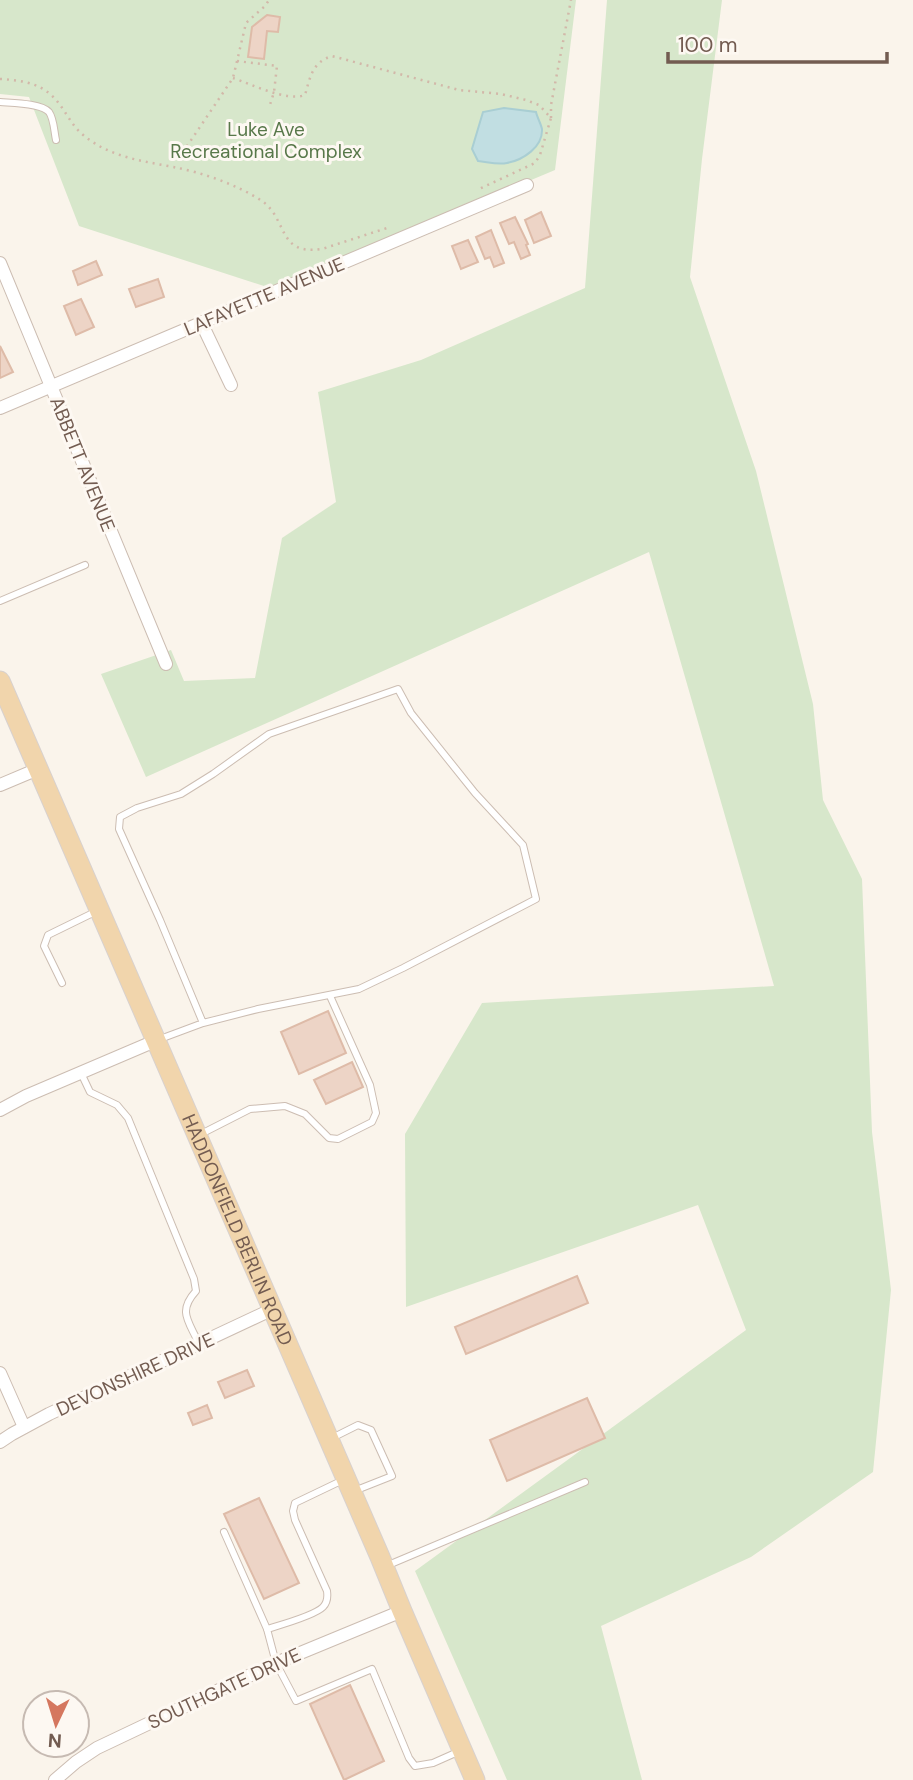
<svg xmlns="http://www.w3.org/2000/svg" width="913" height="1780" viewBox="0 0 913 1780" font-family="'DM Sans',sans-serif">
  <rect width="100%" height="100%" fill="#faf4eb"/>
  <!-- green -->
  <g fill="#d7e7cb">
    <path d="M0 0H576L555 170 273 289 79 226 29 97 0 94Z"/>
    <path d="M607 0H722L702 159 690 277 756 471 813 704 823 800 862 879 872 1132 891 1290 873 1472 751 1557 601 1626 642 1780H507L415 1571 746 1330 698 1205 406 1307 405 1134 482 1003 774 986 649 552 146 777 101 674 171 650 184 681 255 678 282 538 336 502 318 392 421 360 585 288Z"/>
  </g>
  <!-- water -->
  <path fill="#c1dee2" stroke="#a9ced3" stroke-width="2" d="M504 108 536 112C537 117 541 124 542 129 543 147 523 160 507 163 497 165 488 162 478 161L472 149 483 112Z"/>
  <!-- building -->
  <g fill="#edd4c6" stroke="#debba8" stroke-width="2">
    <path d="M267 15 280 17 278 32 267 31 264 59 248 57 252 27Z"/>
    <path d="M541 212 551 236 534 243 525 220Z"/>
    <path d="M515 217 528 244 526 245 530 255 521 259 514 242 509 244 500 223Z"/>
    <path d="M491 230 504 263 494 267 490 257 485 259 476 237Z"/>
    <path d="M468 240 478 262 461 269 452 246Z"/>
    <path d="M96 261 102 275 78 285 73 271Z"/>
    <path d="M158 279 164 297 136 307 129 289Z"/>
    <path d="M81 299 94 327 76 335 64 306Z"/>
    <path d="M0 346 13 372 0 378Z"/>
    <path d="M328 1011 346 1053 299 1074 281 1032Z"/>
    <path d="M352 1062 363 1087 326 1104 314 1080Z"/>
    <path d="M577 1276 588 1303 466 1354 455 1327Z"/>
    <path d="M247 1370 254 1386 225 1398 218 1382Z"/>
    <path d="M587 1398 605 1438 507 1481 490 1440Z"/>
    <path d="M207 1405 212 1418 193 1425 188 1413Z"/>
    <path d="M259 1498 299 1583 264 1599 224 1514Z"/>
    <path d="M350 1685 384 1761 344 1780 310 1704Z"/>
  </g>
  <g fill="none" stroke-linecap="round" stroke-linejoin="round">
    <defs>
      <g id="service">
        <path d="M0 102C12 103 41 103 49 112 54 119 54 131 56 140"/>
        <path d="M0 601 85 565"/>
        <path d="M62 983 44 946 48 935 97 911"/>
        <path d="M160 1039 203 1023 258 1009 359 989 403 968 536 899 523 845 475 793 411 713 398 689 269 734 213 774 181 794 137 808 120 817 119 829 160 920 203 1023"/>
        <path d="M81 1073 90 1092 117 1105 128 1118 194 1279 196 1291C177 1312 189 1321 199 1344"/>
        <path d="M199 1135 250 1109 285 1106 305 1114 329 1138 338 1139 372 1122 376 1113 370 1085 330 996"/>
        <path d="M330 1439 358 1425 371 1430 392 1476 354 1491"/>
        <path d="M343 1480 295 1503 293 1511 295 1520 327 1591C328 1598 327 1603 323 1607 314 1616 280 1625 267 1629L276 1663 296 1701 372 1669 409 1758 415 1766 433 1763 460 1751"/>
        <path d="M224 1532 267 1629"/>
        <path d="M386 1566 585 1482"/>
      </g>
      <g id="minor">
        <path d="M0 263 166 664"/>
        <path d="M201 322 231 385"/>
        <path d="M0 408 527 185"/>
        <path d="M0 785 38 769"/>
        <path d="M0 1110 26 1096 155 1041"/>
        <path d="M0 1373 24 1427"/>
        <path d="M0 1442 12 1434 49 1414 273 1309"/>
        <path d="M55 1780 76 1762 97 1748 276 1663 402 1611"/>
      </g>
      <g id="primary">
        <path id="s1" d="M0 681 380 1557 402 1611 475 1780"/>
      </g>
    </defs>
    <!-- service casing -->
    <use href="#service" stroke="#ccbdb2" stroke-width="8"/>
    <!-- minor casing -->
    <use href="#minor" stroke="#ccbdb2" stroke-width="14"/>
    <!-- primary casing -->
    <use href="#primary" stroke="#d8d1ce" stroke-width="21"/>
    <!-- path -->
    <g stroke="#d2b8a9" stroke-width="2.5" stroke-dasharray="2 5" stroke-linecap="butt">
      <path d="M237 61 277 66 274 92 269 108"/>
      <path d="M233 78C251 84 287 102 305 95 310 78 312 62 332 56L459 90 501 94 526 100 539 105 551 118 540 155 535 163 477 190"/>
      <path d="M0 79C18 80 36 82 50 94 61 103 67 117 76 128 83 136 92 142 101 147 124 159 148 162 173 167 201 172 238 185 262 201 288 219 277 256 322 249L387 228"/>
      <path d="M551 118V105L571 0"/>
      <path d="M179 158 233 78 246 23 265 6 269 0"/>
    </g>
    <!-- service -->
    <use href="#service" stroke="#fff" stroke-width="6"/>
    <!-- minor -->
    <use href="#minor" stroke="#fff" stroke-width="12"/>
    <!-- primary -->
    <use href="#primary" stroke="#f1d5ac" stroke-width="19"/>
  </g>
  <g text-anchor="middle" stroke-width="6" stroke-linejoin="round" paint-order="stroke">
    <!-- park labels -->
    <g font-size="19" fill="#58784a" stroke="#fdf8f2">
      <text x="266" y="136">Luke Ave<tspan x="266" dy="22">Recreational Complex</tspan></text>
    </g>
    <!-- street labels -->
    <g font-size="19" fill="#735c51" stroke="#fdf8f2">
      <text transform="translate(264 296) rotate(-23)" y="7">LAFAYETTE AVENUE</text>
      <text transform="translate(83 464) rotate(68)" y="7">ABBETT AVENUE</text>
      <text dy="7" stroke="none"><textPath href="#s1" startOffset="598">HADDONFIELD BERLIN ROAD</textPath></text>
      <text transform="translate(135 1374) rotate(-25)" y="7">DEVONSHIRE DRIVE</text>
      <text transform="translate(224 1688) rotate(-25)" y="7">SOUTHGATE DRIVE</text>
    </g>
  </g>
  <!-- north arrow -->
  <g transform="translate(56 1724) rotate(184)"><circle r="33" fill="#fdf8f2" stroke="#c6bab2" stroke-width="2"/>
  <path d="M0-5L12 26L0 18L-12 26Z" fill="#d5775f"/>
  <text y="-10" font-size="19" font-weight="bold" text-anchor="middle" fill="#735c51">N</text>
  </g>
  <!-- scale -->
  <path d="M668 52v10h219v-10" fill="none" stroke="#735c51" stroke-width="3.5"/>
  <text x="678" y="52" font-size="21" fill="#735c51" stroke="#fdf8f2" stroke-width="5" paint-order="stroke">100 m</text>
</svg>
